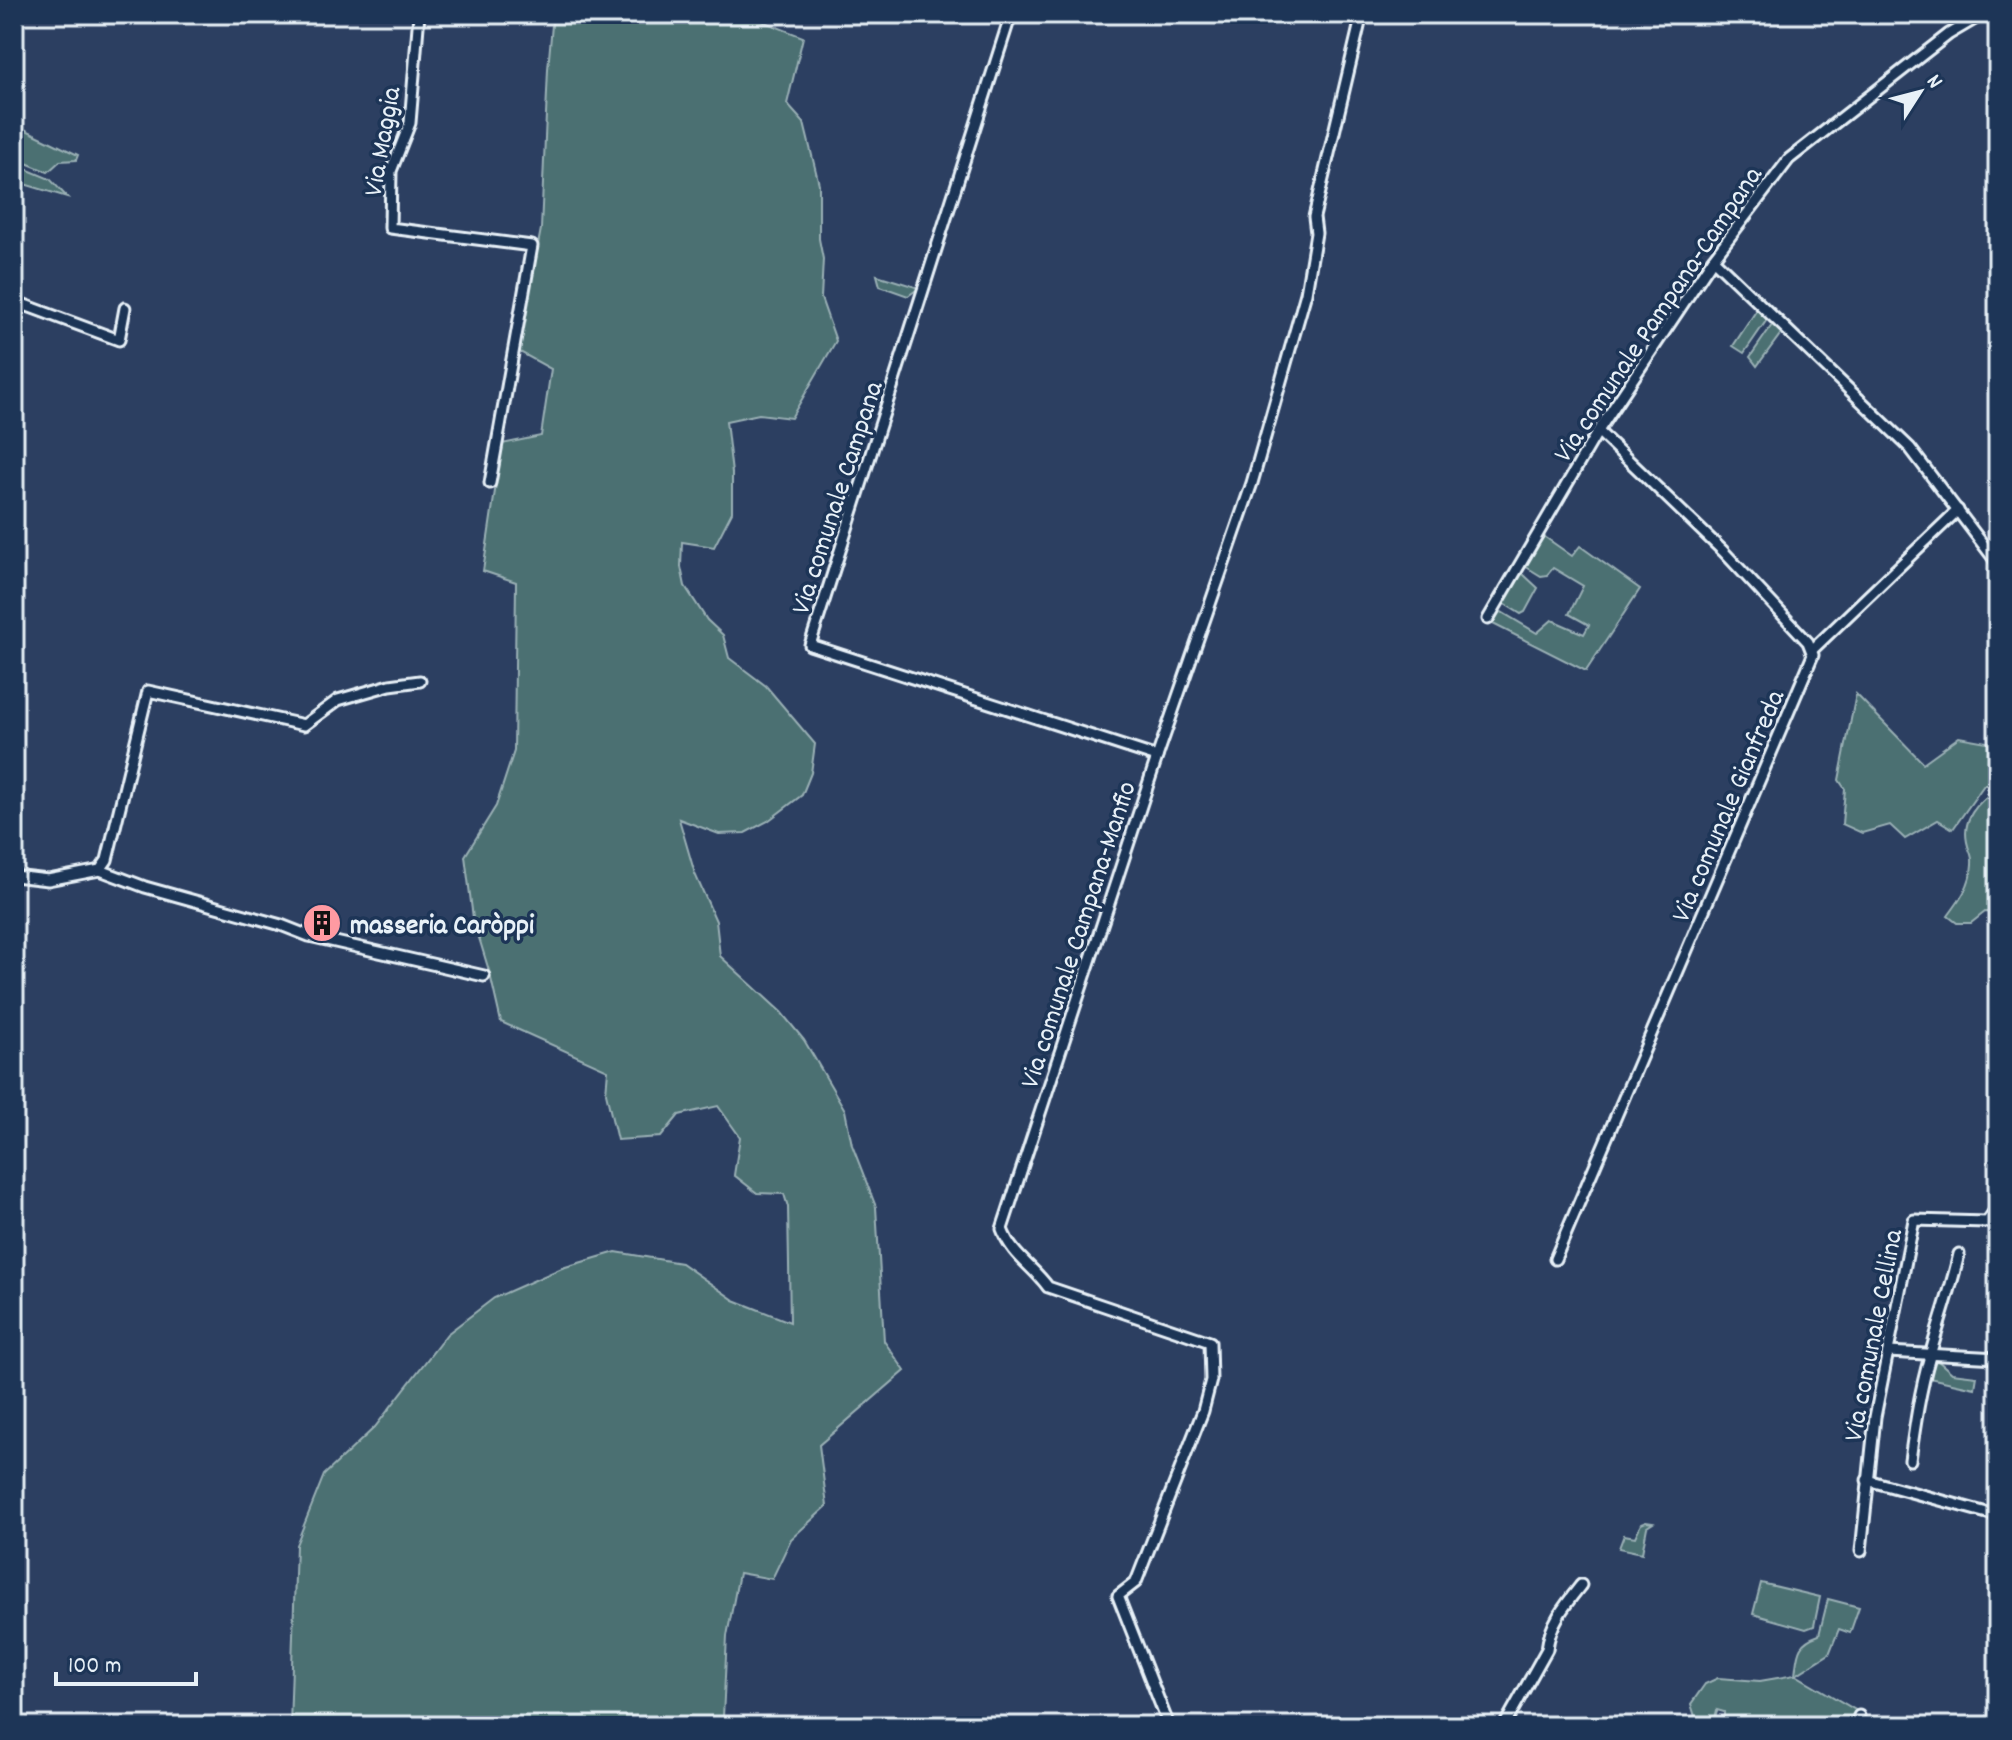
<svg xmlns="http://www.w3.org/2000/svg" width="2012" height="1740" viewBox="0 0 2012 1740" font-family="Dekko,sans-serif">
  <rect width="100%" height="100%" fill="#2c3f61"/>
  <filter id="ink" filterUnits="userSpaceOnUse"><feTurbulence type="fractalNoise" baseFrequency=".0125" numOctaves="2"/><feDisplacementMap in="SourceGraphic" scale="16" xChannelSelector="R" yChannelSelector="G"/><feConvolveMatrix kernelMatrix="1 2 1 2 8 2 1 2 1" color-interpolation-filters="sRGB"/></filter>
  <g filter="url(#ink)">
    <!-- green -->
    <g fill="#4b7072" stroke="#9ab0b5" stroke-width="2">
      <path d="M553 14H744L803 37 787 104 804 123 819 184V239L823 259 821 298 836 341 791 418 759 414 726 421 732 473V512L714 547 682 542 681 567 685 586 707 620 723 635 729 658 766 686 815 744 811 773 802 795 768 821 745 833 719 834 679 819 695 874 716 921 720 956 781 1012 804 1040 845 1110 852 1145 876 1207 884 1341 905 1371 819 1445 827 1506 791 1539 772 1579 739 1573 727 1636 723 1717 727 1726H290L296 1545 324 1475 375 1427 447 1334 494 1298 562 1268 616 1252 681 1263 734 1300 790 1322 788 1207 784 1194 757 1193 734 1175 740 1137 718 1106 679 1115 661 1137 617 1140 606 1093 608 1070 501 1022 490 974 473 918 465 856 496 806 514 751 516 582 483 571 502 444 541 436 551 369 518 351 541 229 548 69Z"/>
      <path d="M22 128 78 155 76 160 60 161 48 172 14 158V145Z"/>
      <path d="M14 164 50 179 67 197 14 181Z"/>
      <path d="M877 275 919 288 908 296 880 286Z"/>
      <path d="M1758 308 1767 316 1766 321 1744 353 1733 346Z"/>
      <path d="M1772 325H1775L1782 332 1757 366 1750 357Z"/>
      <path d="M1542 535 1572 556 1580 546 1640 589 1586 671 1491 623 1498 610 1537 633 1552 620 1584 634 1589 625 1569 614 1583 586 1553 568 1547 575 1541 576 1523 565Z"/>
      <path d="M1523 574 1538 588 1525 612 1521 614 1503 603 1519 575Z"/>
      <path d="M1856 694 1923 763 1959 737 1998 744V780L1992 785H1984L1953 829 1938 820 1905 839 1890 825 1862 833 1842 824 1845 789 1839 780Z"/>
      <path d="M1998 788V913L1985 912 1971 923H1957L1948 916C1960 900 1971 885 1972 864 1973 856 1970 853 1968 846 1960 819 1978 802 1998 788Z"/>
      <path d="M1937 1360 1952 1373 1977 1376 1975 1388 1929 1378 1931 1364Z"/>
      <path d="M1646 1522 1653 1523 1647 1527 1642 1553 1619 1548 1624 1535 1635 1537 1641 1524Z"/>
      <path d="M1761 1583 1820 1597 1814 1626 1806 1629 1753 1614Z"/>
      <path d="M1828 1599 1859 1607 1850 1633 1839 1629 1829 1654 1796 1675 1857 1711 1852 1726H1740V1722L1724 1720V1712L1717 1710 1713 1726H1698L1691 1704 1705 1684 1718 1678 1760 1681 1795 1675C1798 1653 1796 1643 1819 1635Z"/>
    </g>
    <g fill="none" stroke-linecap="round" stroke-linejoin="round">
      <defs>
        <g id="minor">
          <path d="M419 14 410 123 391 171 390 228 532 246 490 483"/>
          <path d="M1011 14 810 645 1157 757"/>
          <path d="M1713 259 1910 448 1998 564"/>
          <path d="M14 301 119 340 125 308"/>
          <path d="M1488 619 1598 431 1713 259 1789 159 1949 34 1983 14"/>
          <path d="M1813 649 1958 510"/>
          <path d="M100 870 145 887 281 925 309 936 484 976"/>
          <path d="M14 876 48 880 100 870 107 860 148 691 304 725 338 700 390 685 420 681"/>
          <path d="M1555 1259 1813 655 1808 642 1723 551 1598 431"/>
          <path d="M1888 1352 1998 1358"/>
          <path d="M1910 1460C1915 1425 1920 1390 1930 1356 1939 1322 1951 1289 1959 1254"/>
          <path d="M1867 1480 1998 1516"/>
          <path d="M1861 1551 1875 1417 1914 1220 1987 1222 1998 1206"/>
          <path d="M1169 1726 1118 1596 1136 1582 1203 1411 1211 1380 1210 1342 1048 1287C1032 1265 1012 1256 1002 1229L1157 757 1252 483 1306 293 1316 233 1314 217 1362 14"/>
          <path d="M1504 1726 1547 1649C1550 1623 1565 1605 1581 1585"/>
          <path d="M1856 1726 1859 1716"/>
        </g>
      </defs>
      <!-- minor casing -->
      <use href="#minor" stroke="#e8f1f8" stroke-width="15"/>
      <!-- minor -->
      <use href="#minor" stroke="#1d3557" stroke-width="9"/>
    </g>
  </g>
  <!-- icons -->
  <defs>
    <symbol id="building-disc" viewBox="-11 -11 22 22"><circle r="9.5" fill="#ff9aa2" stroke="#1d3557"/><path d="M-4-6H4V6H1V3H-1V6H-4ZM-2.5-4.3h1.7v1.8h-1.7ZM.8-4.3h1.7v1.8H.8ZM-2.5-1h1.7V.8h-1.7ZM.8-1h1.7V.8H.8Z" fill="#111"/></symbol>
  </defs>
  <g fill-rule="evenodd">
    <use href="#building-disc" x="300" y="901" width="44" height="44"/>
  </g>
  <g text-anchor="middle" stroke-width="7" stroke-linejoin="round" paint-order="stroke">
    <!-- street labels -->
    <g font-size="28" fill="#e8f1f8" stroke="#1d3557">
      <text transform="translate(380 141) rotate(-80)" y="10">Via Maggia</text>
      <text transform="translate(1656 313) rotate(-56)" y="10">Via comunale Pampana-Campana</text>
      <text transform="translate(835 497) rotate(-72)" y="10">Via comunale Campana</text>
      <text transform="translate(1726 805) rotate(-67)" y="10">Via comunale Gianfreda</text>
      <text transform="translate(1076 934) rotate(-72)" y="10">Via comunale Campana-Manfio</text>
      <text transform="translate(1871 1335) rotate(-79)" y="10">Via comunale Cellina</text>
    </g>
    <!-- poi labels -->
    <g font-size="28" font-weight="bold" fill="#e8f1f8" stroke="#1d3557" text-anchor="start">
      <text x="350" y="933">masseria Caròppi</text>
    </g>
  </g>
  <!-- margin -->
  <rect width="2012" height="1740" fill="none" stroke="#1d3557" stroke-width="48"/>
  <rect x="24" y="24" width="1964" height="1692" fill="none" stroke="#e8f1f8" stroke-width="3" filter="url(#ink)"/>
  <!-- north arrow -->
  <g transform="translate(1920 92) rotate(54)" stroke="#1d3557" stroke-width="6" paint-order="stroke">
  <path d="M0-6L14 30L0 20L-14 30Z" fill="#e8f1f8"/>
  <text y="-12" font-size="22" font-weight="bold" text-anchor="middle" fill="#e8f1f8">N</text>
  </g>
  <!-- scale -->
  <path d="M56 1672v12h140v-12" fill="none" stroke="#e8f1f8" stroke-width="4"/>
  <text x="68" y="1672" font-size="24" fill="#e8f1f8" stroke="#1d3557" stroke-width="6" paint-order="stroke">100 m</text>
</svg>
